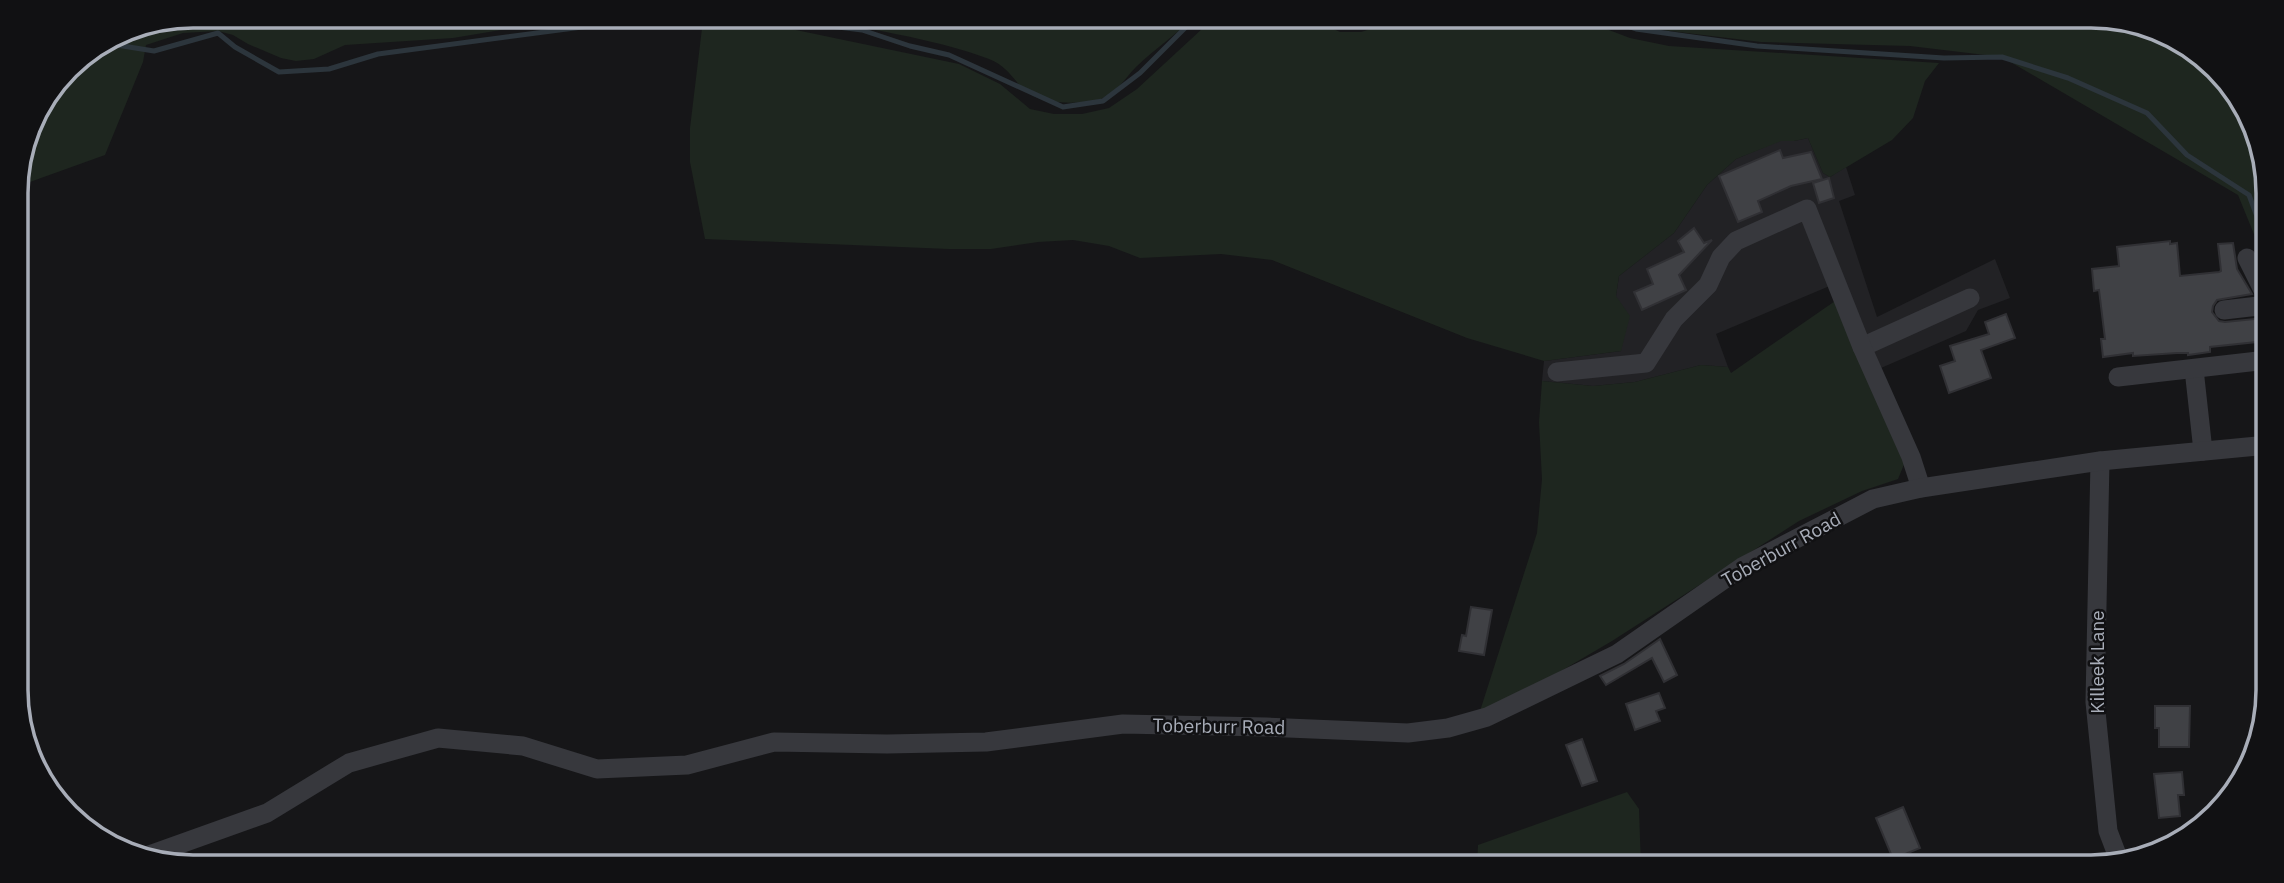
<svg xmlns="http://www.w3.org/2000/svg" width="2284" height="883" viewBox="0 0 2284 883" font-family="'IBM Plex Sans',sans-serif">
  <rect width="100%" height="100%" fill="#161618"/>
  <!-- built -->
  <path fill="#222225" d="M1808 138 1823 173 1830 177 1846 167 1855 195 1839 201 1877 317 1995 259 2010 298 1978 310 1966 331 1881 368 1832 285 1716 334 1728 367 1701 365 1635 382 1593 386 1542 381 1544 361 1621 351 1616 296 1619 276 1674 233 1707 185 1736 159 1781 140 1794 141Z"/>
  <!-- green -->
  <g fill="#1e261f">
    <path d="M193 16H586L453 38 345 45 314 59 296 61 281 58 248 44 233 35 218 31 183 33 146 45 143 62 105 155 16 187 34 115 76 60 126 29Z"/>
    <path d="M803 16H1197C1177 33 1155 49 1136 67 1125 78 1116 94 1101 99 1085 104 1053 104 1038 98 1016 90 1013 68 989 59 930 37 864 29 803 16Z"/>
    <path d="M1216 16H1306L1340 32H1361L1412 16H1572L1630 38 1669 46 1939 63 1925 81 1913 118 1892 140 1830 177 1823 173 1808 138 1794 141H1781L1736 159 1707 185 1674 233 1619 276 1616 296 1630 316 1621 351 1544 361 1467 338 1272 260 1221 254 1140 258 1109 246 1073 240 1038 242 991 249H949L705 239 690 162V128L703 20 772 25 959 64 1000 84 1030 109 1054 114H1082L1109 108 1137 89Z"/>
    <path d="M1605 16H2091L2148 25 2224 77 2267 170V266L2238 195 2002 57 1910 46 1761 42 1637 27Z"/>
    <path d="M1838 299 1905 462 1898 479 1862 491 1799 521 1612 641 1544 681 1480 711 1537 533 1542 479 1539 422 1542 381 1593 386 1635 382 1701 365 1728 367 1731 373Z"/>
    <path d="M1627 792 1639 809 1641 867H1477L1478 845Z"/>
  </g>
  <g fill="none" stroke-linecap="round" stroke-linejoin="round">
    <!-- stream -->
    <g stroke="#2c353c" stroke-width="5">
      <path d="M751 16 862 30 910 46 949 55 1063 107 1103 101 1140 73 1197 16"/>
      <path d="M1324 16 1334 20 1358 16"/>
      <path d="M1597 16 1636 29 1757 46 1944 58 2002 57 2068 78 2147 113 2187 155 2249 195 2267 243"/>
      <path d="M104 43 154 51 218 33 235 47 279 72 329 69 378 54 666 16"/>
    </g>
  </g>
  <!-- building -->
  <g fill="#404145" stroke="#303034" stroke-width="2">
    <path d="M1780 150 1783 158 1811 152 1822 179 1791 186 1758 201 1762 212 1738 222 1719 176Z"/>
    <path d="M1829 178 1834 198 1819 203 1813 183Z"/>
    <path d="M1694 228 1704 243 1712 240 1679 275 1686 290 1642 310 1634 292 1653 284 1647 269 1684 252 1678 241Z"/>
    <path d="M2170 241V244L2177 243 2180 276 2219 272 2221 271 2218 244 2233 243 2237 269 2252 294 2217 300 2213 306 2212 312 2219 321 2225 322 2264 318 2266 341 2210 347V352L2188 355V353H2177L2133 356V353L2103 357 2101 339H2105L2099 290 2094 291 2092 269 2119 266 2117 247Z"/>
    <path d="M2006 314 2015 338 1981 350 1991 378 1949 393 1940 366 1955 361 1950 346 1989 334 1985 322Z"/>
    <path d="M1471 607 1492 610 1484 655 1459 651 1462 635 1466 636Z"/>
    <path d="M1660 639 1677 675 1664 682 1652 658 1606 685 1600 676 1624 664Z"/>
    <path d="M1659 693 1665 708 1656 711 1660 721 1635 730 1626 704Z"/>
    <path d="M2155 706H2190L2189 747H2159V728H2155Z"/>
    <path d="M1582 739 1597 781 1582 786 1566 745Z"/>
    <path d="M2182 772 2184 795H2178L2180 816 2159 818 2154 774Z"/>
    <path d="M1903 807 1920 848 1893 859 1876 818Z"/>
  </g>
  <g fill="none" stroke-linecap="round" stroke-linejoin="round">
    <!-- minor -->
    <g stroke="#37383d" stroke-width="19">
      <path d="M2247 258 2267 298"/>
      <path d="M2224 310 2267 305"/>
      <path d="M1862 347 1970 298"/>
      <path d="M2194 369 2203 451"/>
      <path d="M1557 372 1646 363 1674 319 1708 285 1721 257 1736 241 1807 209 1862 347 1911 457 1921 488"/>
      <path d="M2118 377 2267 360"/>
      <path d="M2100 461 2095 702 2108 831 2119 860"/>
      <path d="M141 858 267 813 349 763 438 738 523 746 597 769 687 765 774 742 887 744 986 742 1123 724 1266 727 1408 733 1448 728 1487 717 1617 654 1742 567 1873 499 1921 488 2100 461 2268 445"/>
    </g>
  </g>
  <g text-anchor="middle" stroke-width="5" stroke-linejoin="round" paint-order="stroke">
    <!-- street labels -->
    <g font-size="19" fill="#a8adb8" stroke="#111113">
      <text transform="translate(1781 549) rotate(-29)" y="7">Toberburr Road</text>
      <text transform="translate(2097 662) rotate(-90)" y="7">Killeek Lane</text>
      <text transform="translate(1219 726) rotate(1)" y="7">Toberburr Road</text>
    </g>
  </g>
  <!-- crop -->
  <path d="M0 0H2284V883H0ZM193 28H2091A165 165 0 0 1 2256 193V690A165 165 0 0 1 2091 855H193A165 165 0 0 1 28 690V193A165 165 0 0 1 193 28Z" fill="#111113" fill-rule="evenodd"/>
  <path fill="none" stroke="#a8adb8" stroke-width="3.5" d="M193 28H2091A165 165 0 0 1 2256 193V690A165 165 0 0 1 2091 855H193A165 165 0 0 1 28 690V193A165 165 0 0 1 193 28Z"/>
</svg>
